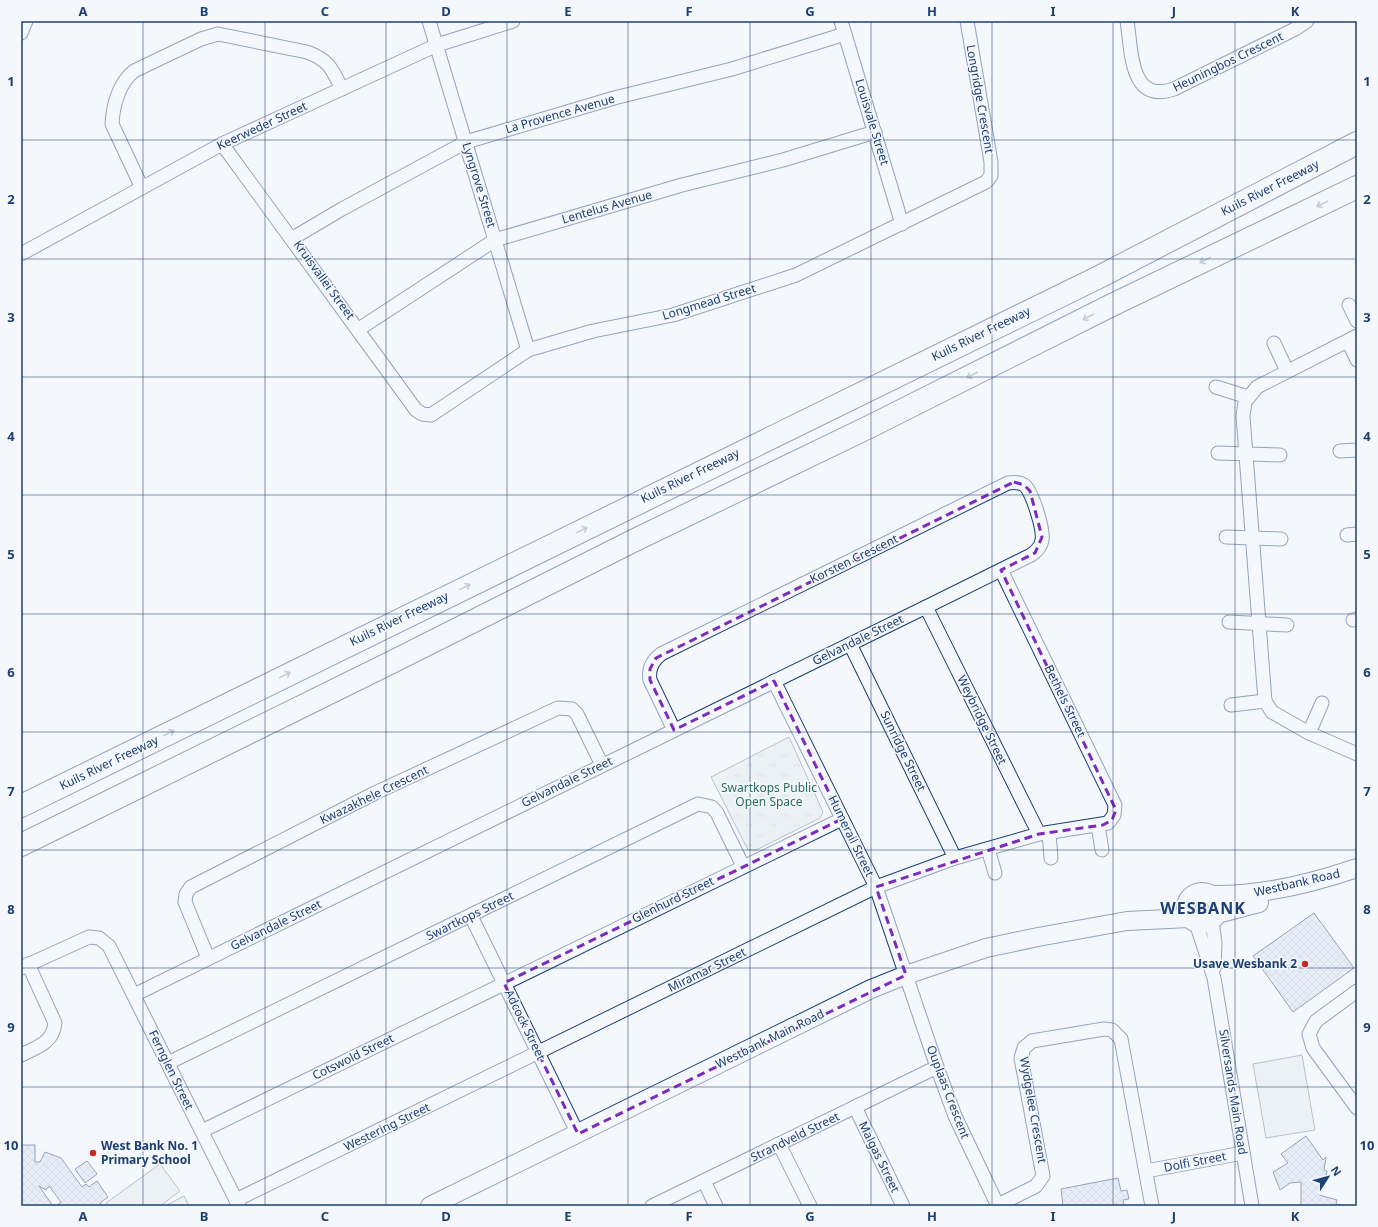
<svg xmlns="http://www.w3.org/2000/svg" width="1378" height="1227" viewBox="0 0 1378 1227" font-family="'Noto Sans',sans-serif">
  <defs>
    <pattern id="park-tufts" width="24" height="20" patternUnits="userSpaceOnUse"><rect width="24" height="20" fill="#e3e9f0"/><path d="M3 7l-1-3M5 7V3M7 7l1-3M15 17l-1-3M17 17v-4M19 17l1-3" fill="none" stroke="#c2c9d1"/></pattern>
    <pattern id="building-cross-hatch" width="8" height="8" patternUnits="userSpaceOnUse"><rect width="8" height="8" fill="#d5e0f0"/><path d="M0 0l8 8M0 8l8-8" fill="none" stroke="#b6c1d1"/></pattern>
  </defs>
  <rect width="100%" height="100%" fill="#f4f7fb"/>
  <!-- grass -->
  <g fill="#e3e9f0" stroke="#687fa3">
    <path d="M1302 1055 1315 1130 1266 1138 1253 1064Z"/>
    <path d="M160 1164 180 1191 160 1206H108L106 1203Z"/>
    <path d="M184 1196 189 1206H165Z"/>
  </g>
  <!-- park -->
  <path fill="url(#park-tufts)" stroke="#687fa3" d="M789 737 823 812 820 818 756 850H748L711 777Z"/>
  <!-- building -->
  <g fill="url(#building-cross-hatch)" stroke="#1d3f73">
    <path d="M1314 913 1354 968 1293 1012 1253 956Z"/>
    <path d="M1306 1136 1323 1160 1326 1157 1324 1170 1327 1171 1325 1178H1322L1319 1195 1337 1200 1336 1204 1345 1206H1301V1182L1290 1183 1280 1190 1273 1172 1288 1163 1281 1154Z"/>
    <path d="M21 1145H35V1162H40L45 1152 61 1158 82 1187 86 1184 89 1187 97 1181 108 1197 100 1203 102 1206H56L61 1202 49 1186 46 1190 39 1186 53 1206H21Z"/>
    <path d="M87 1161 97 1174 85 1183 75 1169Z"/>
    <path d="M1118 1178 1121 1191 1127 1190 1129 1199 1123 1200 1124 1206H1063L1061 1189Z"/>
  </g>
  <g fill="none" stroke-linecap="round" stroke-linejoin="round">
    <defs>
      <g id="street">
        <path d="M429 21 528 350"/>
        <path d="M841 21 902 224"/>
        <path d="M1127 21C1132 51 1129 104 1174 89L1295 29 1307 21"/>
        <path d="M21 33 26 21"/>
        <path d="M222 144 416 410 422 414 431 415 528 350 593 331 673 315 796 275 986 182 991 176V162L967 21"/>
        <path d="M142 188 112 124C113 105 119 83 134 71L201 39 218 34 307 52C329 60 332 69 342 89"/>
        <path d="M293 238 342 209 466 142 614 98 732 69 845 34"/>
        <path d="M21 254 222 144 437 45 513 21"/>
        <path d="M1349 305 1357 321"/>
        <path d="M359 329 495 240 682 185 783 160 875 132"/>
        <path d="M1357 336 1257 387 1245 402 1243 416 1265 701 1272 712 1309 733 1357 754"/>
        <path d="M1348 341 1357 360"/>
        <path d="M1274 343 1287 371"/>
        <path d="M1216 387 1248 397"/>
        <path d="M1340 451 1357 450"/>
        <path d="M1218 453 1280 455"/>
        <path d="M1347 535 1357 534"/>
        <path d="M1226 537 1281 539"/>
        <path d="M926 607 1039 834"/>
        <path d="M1353 620 1357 619"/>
        <path d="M1229 622 1287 625"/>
        <path d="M850 644 955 858"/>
        <path d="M774 681 876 887 937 1067 955 1116 998 1206"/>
        <path d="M1231 705 1265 701"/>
        <path d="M1309 733 1322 703"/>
        <path d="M1098 826 1102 850"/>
        <path d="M1049 833 1051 858"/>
        <path d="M988 849 995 873"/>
        <path d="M471 916 578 1134"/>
        <path d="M1212 921 1215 943 1214 968"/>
        <path d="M1196 923 1214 978 1252 1206"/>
        <path d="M208 958 185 902 186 894 191 887 375 793 558 708 572 709 577 714 602 765"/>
        <path d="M21 968 89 937 99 938 109 946 239 1206"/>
        <path d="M1357 991 1316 1021 1309 1034 1313 1048 1357 1108"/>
        <path d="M134 995 926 607 1031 555C1037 551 1041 547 1042 540 1044 530 1032 490 1024 485 1019 482 1014 482 1008 483L661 654C652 661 648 669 650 680L674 730"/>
        <path d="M21 1055C37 1047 53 1043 55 1023L28 964"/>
        <path d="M168 1063 698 804 712 807 717 813 743 866"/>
        <path d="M855 1107 903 1206"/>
        <path d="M202 1131 842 819"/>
        <path d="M779 1144 810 1206"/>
        <path d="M1146 1171 1243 1153"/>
        <path d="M704 1181 716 1206"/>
        <path d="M236 1200 876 887 955 858 1039 834 1108 823 1114 815 1115 805 1001 570"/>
        <path d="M998 1205 1036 1186 1043 1176 1021 1058 1024 1048 1032 1041 1104 1029 1112 1030 1121 1039 1152 1206"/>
        <path d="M652 1206 937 1067"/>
      </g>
      <g id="secondary">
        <circle cx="1202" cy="908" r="16"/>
        <path d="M1212 895C1261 896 1310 884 1357 868"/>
        <path d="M1217 914 1259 903"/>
        <path d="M430 1206 871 989 906 975 986 948 1038 937 1127 921 1189 918"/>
      </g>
      <g id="highway">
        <path d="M21 806 1101 276 1357 143"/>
        <path d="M21 845 390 663 637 539 869 427 1112 305 1357 187"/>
      </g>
    </defs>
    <!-- street casing -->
    <use href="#street" stroke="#1d3f73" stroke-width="15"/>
    <!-- secondary casing -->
    <use href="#secondary" stroke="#1d3f73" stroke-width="20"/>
    <!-- highway casing -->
    <use href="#highway" stroke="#1d3f73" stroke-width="24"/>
    <!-- street -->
    <use href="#street" stroke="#f4f7fb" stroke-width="13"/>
    <!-- secondary -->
    <use href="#secondary" stroke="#f4f7fb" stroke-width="18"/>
    <!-- highway -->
    <use href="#highway" stroke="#f4f7fb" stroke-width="22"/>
  </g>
  <!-- one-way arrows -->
  <defs><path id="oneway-shaft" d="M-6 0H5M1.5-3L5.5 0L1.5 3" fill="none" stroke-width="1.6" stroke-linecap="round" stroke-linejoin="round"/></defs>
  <g stroke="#889bb7">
    <use href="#oneway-shaft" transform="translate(1322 204) rotate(154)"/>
    <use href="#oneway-shaft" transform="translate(1205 260) rotate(154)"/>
    <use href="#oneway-shaft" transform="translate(1088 317) rotate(153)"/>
    <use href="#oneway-shaft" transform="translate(972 375) rotate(153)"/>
    <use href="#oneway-shaft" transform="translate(582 530) rotate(-26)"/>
    <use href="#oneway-shaft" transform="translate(465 587) rotate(-26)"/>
    <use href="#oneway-shaft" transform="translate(285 675) rotate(-26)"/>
    <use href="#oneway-shaft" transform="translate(169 733) rotate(-26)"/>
  </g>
  <!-- marked area -->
  <path d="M0 0H1378V1227H0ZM1014 482 1024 485 1030 491 1042 537 1035 553 1001 570 1116 810 1112 820 1103 825 1039 834 876 887 906 975 578 1134 504 983 842 819 774 681 674 730 650 680V669L656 658Z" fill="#f4f7fb" fill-opacity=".55" fill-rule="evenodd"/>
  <path fill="none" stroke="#7b2cbf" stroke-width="3" stroke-dasharray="8 5" stroke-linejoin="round" d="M1014 482 1024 485 1030 491 1042 537 1035 553 1001 570 1116 810 1112 820 1103 825 1039 834 876 887 906 975 578 1134 504 983 842 819 774 681 674 730 650 680V669L656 658Z"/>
  <!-- grid -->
  <path fill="none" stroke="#1d3f73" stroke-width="1" stroke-opacity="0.55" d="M143 21V1206M265 21V1206M386 21V1206M507 21V1206M628 21V1206M750 21V1206M871 21V1206M992 21V1206M1113 21V1206M1235 21V1206M21 140H1357M21 259H1357M21 377H1357M21 495H1357M21 614H1357M21 732H1357M21 850H1357M21 968H1357M21 1087H1357"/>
  <!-- markers -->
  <g fill="#c62828" stroke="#f4f7fb" stroke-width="1.5">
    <circle cx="1305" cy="964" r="4"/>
    <circle cx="93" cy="1153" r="4"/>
  </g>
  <g text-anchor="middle" stroke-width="3" stroke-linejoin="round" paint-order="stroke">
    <!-- street labels -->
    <g font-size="12" fill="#1d3f73" stroke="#f4f7fb">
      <text transform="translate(1228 62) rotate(-26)" y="4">Heuningbos Crescent</text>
      <text transform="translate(980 99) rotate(80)" y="4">Longridge Crescent</text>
      <text transform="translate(560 114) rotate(-16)" y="4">La Provence Avenue</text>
      <text transform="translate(872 122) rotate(73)" y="4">Louisvale Street</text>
      <text transform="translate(262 126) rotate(-25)" y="4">Keerweder Street</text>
      <text transform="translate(479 185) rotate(73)" y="4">Lyngrove Street</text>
      <text transform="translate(1270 188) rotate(-27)" y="4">Kuils River Freeway</text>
      <text transform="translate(607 207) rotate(-16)" y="4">Lentelus Avenue</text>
      <text transform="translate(324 280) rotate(54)" y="4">Kruisvallei Street</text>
      <text transform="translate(709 302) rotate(-17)" y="4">Longmead Street</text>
      <text transform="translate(981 334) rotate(-26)" y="4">Kuils River Freeway</text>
      <text transform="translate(690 476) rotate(-26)" y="4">Kuils River Freeway</text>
      <text transform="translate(854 559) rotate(-26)" y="4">Korsten Crescent</text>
      <text transform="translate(399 619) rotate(-26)" y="4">Kuils River Freeway</text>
      <text transform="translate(858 640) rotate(-26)" y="4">Gelvandale Street</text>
      <text transform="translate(1065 701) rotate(64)" y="4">Bethels Street</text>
      <text transform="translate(982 720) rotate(64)" y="4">Weybridge Street</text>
      <text transform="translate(903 751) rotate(64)" y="4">Sunridge Street</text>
      <text transform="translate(109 763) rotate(-26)" y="4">Kuils River Freeway</text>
      <text transform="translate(567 782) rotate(-26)" y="4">Gelvandale Street</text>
      <text transform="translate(374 795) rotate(-26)" y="4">Kwazakhele Crescent</text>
      <text transform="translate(851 836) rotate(64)" y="4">Humerail Street</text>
      <text transform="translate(1297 883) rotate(-13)" y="4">Westbank Road</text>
      <text transform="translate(673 900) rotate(-26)" y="4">Glenhurd Street</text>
      <text transform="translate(470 916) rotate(-26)" y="4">Swartkops Street</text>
      <text transform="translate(276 925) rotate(-26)" y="4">Gelvandale Street</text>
      <text transform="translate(707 970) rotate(-26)" y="4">Miramar Street</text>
      <text transform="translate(525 1025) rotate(64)" y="4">Adcock Street</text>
      <text transform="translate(770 1039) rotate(-26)" y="4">Westbank Main Road</text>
      <text transform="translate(353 1057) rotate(-26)" y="4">Cotswold Street</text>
      <text transform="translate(171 1070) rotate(64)" y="4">Fernglen Street</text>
      <text transform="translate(948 1092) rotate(69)" y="4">Ouplaas Crescent</text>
      <text transform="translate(1233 1092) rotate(81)" y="4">Silversands Main Road</text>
      <text transform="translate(1033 1110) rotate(80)" y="4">Wydgelee Crescent</text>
      <text transform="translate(387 1127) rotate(-26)" y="4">Westering Street</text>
      <text transform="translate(795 1137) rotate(-26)" y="4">Strandveld Street</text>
      <text transform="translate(879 1157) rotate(64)" y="4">Malgas Street</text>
      <text transform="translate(1195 1162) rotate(-11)" y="4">Dolfi Street</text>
    </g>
    <!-- park labels -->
    <g font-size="12" fill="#2c6c60" stroke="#f4f7fb">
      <text x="769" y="792">Swartkops Public<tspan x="769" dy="14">Open Space</tspan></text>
    </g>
    <!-- poi labels -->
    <g font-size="12" font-weight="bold" fill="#1d3f73" stroke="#f4f7fb" text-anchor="end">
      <text x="1297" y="968">Usave Wesbank 2</text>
      <text x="101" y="1150" text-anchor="start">West Bank No. 1<tspan x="101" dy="14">Primary School</tspan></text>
    </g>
    <!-- district labels -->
    <g font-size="16" font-weight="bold" letter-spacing="1" fill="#1d3f73" stroke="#f4f7fb">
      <text x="1203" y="914">WESBANK</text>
    </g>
  </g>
  <!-- border -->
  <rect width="1378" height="1227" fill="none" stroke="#f4f7fb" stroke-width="44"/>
  <!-- north arrow -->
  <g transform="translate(1328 1177) rotate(54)" stroke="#f4f7fb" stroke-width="3" paint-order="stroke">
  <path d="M0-3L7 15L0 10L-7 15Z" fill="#1d3f73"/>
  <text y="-6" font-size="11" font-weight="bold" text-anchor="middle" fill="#1d3f73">N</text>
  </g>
  <rect x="22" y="22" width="1334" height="1183" fill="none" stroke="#1d3f73" stroke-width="1.5"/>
  <g font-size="13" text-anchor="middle" font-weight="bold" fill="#1d3f73">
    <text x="83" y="16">A</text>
    <text x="204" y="16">B</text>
    <text x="325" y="16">C</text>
    <text x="446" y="16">D</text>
    <text x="568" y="16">E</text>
    <text x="689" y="16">F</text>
    <text x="810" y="16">G</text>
    <text x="932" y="16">H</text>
    <text x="1053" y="16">I</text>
    <text x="1174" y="16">J</text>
    <text x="1295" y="16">K</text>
    <text x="11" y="86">1</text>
    <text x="1367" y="86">1</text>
    <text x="11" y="204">2</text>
    <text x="1367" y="204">2</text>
    <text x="11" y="322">3</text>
    <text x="1367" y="322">3</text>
    <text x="11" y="441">4</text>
    <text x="1367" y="441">4</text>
    <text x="11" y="559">5</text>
    <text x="1367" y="559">5</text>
    <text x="11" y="677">6</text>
    <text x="1367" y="677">6</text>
    <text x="11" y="796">7</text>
    <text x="1367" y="796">7</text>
    <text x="11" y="914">8</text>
    <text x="1367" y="914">8</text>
    <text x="11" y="1032">9</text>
    <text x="1367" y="1032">9</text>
    <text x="11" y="1150">10</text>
    <text x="1367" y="1150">10</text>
    <text x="83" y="1221">A</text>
    <text x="204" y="1221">B</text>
    <text x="325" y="1221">C</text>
    <text x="446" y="1221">D</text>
    <text x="568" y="1221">E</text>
    <text x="689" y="1221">F</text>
    <text x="810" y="1221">G</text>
    <text x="932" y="1221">H</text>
    <text x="1053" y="1221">I</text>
    <text x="1174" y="1221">J</text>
    <text x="1295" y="1221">K</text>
  </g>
</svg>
